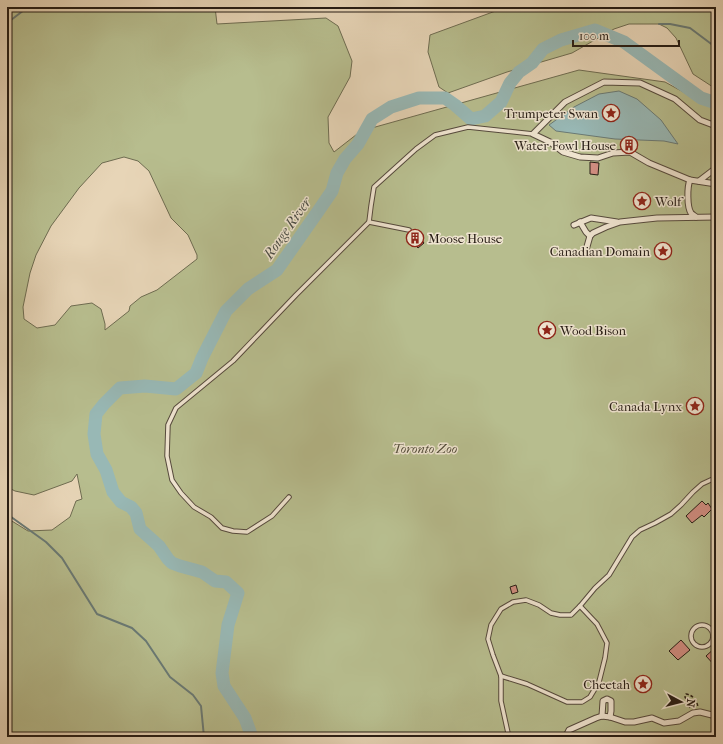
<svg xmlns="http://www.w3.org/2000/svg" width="723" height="744" viewBox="0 0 723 744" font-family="'IM FELL French Canon',serif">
  <rect width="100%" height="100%" fill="#e7d5b7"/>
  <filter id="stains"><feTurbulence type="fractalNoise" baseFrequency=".005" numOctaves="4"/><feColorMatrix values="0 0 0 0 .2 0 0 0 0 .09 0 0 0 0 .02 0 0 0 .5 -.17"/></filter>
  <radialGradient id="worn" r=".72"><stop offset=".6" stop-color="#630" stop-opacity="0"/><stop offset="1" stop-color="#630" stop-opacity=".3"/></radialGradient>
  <!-- green -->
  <g fill="#b7bd8e" stroke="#6e6c51" fill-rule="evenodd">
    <path d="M7 7H215L217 24 326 18 338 26 352 61 350 77 328 117 329 143 334 152 361 131 579 70 665 82 716 110V737H7V518L28 531 52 530 70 517 76 501 82 499 77 474 72 481 34 495 15 491 7 487ZM124 157 138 161 149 171 171 218 188 235 197 255V259L157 290 141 297 130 306 129 311 105 330V324L101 309 92 303 71 306 55 325 37 328 24 319 23 307 30 273 36 255 51 226 79 188 102 163Z"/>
    <path d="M501 7H716V89L693 74 676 38 667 28 659 24H629L614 29 572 53 507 72 448 93 439 87 428 52 430 35 501 9Z"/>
  </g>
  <!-- water -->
  <path fill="#98b8b5" stroke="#6a7a75" d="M619 91 637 99 661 120 678 144 664 141 615 139 556 131 549 125 574 107 599 94Z"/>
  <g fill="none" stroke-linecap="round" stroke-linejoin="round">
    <!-- stream -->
    <g stroke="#6a7a75" stroke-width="2">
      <path d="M7 21 11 20 28 7"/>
      <path d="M659 24H670L690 28 714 46 716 47"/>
      <path d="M7 514 46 542 62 558 97 614 132 628 146 641 170 677 193 695 201 706 204 737"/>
    </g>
    <!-- river -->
    <path stroke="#98b8b5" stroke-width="13" d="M252 737 245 718 224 686 222 673 228 625 238 593 226 582 215 581 202 572 180 566 172 563 168 559 159 546 140 529 136 513 131 507 121 502 113 492 106 470 97 454 94 434 96 414 104 404 120 388 145 386 176 389 196 373 202 358 226 311 248 289 277 270 319 210 332 191 337 173 345 159 358 144 372 119 391 107 419 98H445L455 105 471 119 485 116 501 102 510 83 519 72 532 63 543 49 561 40 595 30 624 42 701 98 716 103"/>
  </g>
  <!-- building -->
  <g fill="#d28e82" stroke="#261c14">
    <path d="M624 139 636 142 635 150 630 148 622 147Z"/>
    <path d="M590 162 599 163 598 175 590 174Z"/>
    <path d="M414 229 421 238H420L424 243 418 248 407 234 411 232Z"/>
    <path d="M702 501 706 505 708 503 712 509 704 517 702 515 692 523 686 516Z"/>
    <path d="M516 585 518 592 512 594 510 587Z"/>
    <path d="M681 640 690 650 678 660 669 651Z"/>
    <path d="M716 647V667L706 656Z"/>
  </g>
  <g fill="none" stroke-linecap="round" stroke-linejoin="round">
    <defs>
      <g id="service">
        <path d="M369 222 409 230"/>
        <path d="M289 497 272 516 247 532 233 531 222 528 211 517 194 507 181 493 172 480 167 456 168 425 176 408 233 361 296 295 369 222 371 206 374 187 416 149 435 135 468 127 533 134"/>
        <circle cx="702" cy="636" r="11"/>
        <path d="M501 676 527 684 567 702H582L590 697 599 682 605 658 607 643 597 624 580 606"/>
        <path d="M508 737V733L501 701V676L493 655 488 639 491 625 501 609 513 602 526 600 539 605 551 613 560 615H571L580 606 595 588 609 575 632 537 640 530 655 523 671 514 681 505 693 492 702 484 715 478"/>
      </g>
      <g id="pedestrian">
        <path d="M716 126 700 120 675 99 640 83 604 82 565 102 533 134 550 142 563 152 580 157 598 158 613 153 630 152 649 163 690 180 716 184"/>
        <path d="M690 180C687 187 687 207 691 213 692 214 695 216 696 217"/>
        <path d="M699 181 716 168"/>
        <path d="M580 222 586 232 590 236"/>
        <path d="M574 225 591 218 617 222"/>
        <path d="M586 250 590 236 593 233 606 227 620 222 657 218 716 217"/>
        <path d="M715 478 716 477"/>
        <path d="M602 716 603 701 607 699 611 701V711L610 717"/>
        <path d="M566 737 567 734 569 730 596 718 602 716 610 717 625 722H634L652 718 664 723 679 721 693 713 700 712 716 716"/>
      </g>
    </defs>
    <!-- service casing -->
    <use href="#service" stroke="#564a3d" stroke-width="5.5"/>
    <!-- pedestrian casing -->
    <use href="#pedestrian" stroke="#564a3d" stroke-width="7"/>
    <!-- path -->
    <path stroke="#261c14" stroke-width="1.5" stroke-dasharray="3 2" stroke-linecap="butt" d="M690 708 685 697 686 694C693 695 697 701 698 707"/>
    <!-- service -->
    <use href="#service" stroke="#efe4d0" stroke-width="3.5"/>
    <!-- pedestrian -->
    <use href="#pedestrian" stroke="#efe4d0" stroke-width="5"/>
  </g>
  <!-- icons -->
  <defs>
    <symbol id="sight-ring" viewBox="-11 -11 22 22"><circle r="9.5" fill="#efe4d0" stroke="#8f2418" stroke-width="1.5"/><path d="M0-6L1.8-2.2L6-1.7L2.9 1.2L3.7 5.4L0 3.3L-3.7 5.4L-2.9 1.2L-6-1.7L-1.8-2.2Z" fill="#8f2418"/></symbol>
    <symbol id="building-ring" viewBox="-11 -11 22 22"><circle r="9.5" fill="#efe4d0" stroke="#8f2418" stroke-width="1.5"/><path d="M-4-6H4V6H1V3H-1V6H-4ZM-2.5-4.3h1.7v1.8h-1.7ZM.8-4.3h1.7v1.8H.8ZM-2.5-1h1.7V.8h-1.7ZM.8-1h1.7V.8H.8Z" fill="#8f2418"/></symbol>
  </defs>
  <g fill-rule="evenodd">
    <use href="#sight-ring" x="601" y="103" width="20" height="20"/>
    <use href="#building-ring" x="619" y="135" width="20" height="20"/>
    <use href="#sight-ring" x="632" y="191" width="20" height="20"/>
    <use href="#building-ring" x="405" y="228" width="20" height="20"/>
    <use href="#sight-ring" x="653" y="241" width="20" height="20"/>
    <use href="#sight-ring" x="537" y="320" width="20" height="20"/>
    <use href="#sight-ring" x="685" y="396" width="20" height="20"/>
    <use href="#sight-ring" x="633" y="674" width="20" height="20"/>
  </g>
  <g text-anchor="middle" stroke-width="3" stroke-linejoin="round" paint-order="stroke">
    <!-- poi labels -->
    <g font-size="13" fill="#261c14" stroke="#efe4d0" text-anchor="end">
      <text x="598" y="118">Trumpeter Swan</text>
      <text x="616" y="150">Water Fowl House</text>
      <text x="655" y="206" text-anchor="start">Wolf</text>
      <text x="428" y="243" text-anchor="start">Moose House</text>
      <text x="650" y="256">Canadian Domain</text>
      <text x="560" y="335" text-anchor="start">Wood Bison</text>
      <text x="682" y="411">Canada Lynx</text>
      <text x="630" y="689">Cheetah</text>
    </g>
    <!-- park labels -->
    <g font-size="13" font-style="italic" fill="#524c39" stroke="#efe4d0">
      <text x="425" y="453">Toronto Zoo</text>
    </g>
    <!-- water labels -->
    <g font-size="14" font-style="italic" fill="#484b44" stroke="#efe4d0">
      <text transform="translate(287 228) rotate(-55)" y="5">Rouge River</text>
    </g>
  </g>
  <!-- margin -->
  <rect width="723" height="744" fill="none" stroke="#e7d5b7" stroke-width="24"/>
  <rect x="8" y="8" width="707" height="728" fill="none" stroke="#261c14" stroke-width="2"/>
  <rect x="12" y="12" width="699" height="720" fill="none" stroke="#261c14"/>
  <!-- north arrow -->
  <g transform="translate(681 702) rotate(97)" stroke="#efe4d0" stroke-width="3" paint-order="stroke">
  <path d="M0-3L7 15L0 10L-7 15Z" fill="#261c14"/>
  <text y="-6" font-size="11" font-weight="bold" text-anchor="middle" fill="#261c14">N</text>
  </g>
  <!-- scale -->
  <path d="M573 40v6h106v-6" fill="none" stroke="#261c14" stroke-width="2"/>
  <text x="579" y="40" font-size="12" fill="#261c14" stroke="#efe4d0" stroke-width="3" paint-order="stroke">100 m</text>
  <rect width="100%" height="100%" filter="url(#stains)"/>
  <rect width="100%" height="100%" fill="url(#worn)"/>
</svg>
